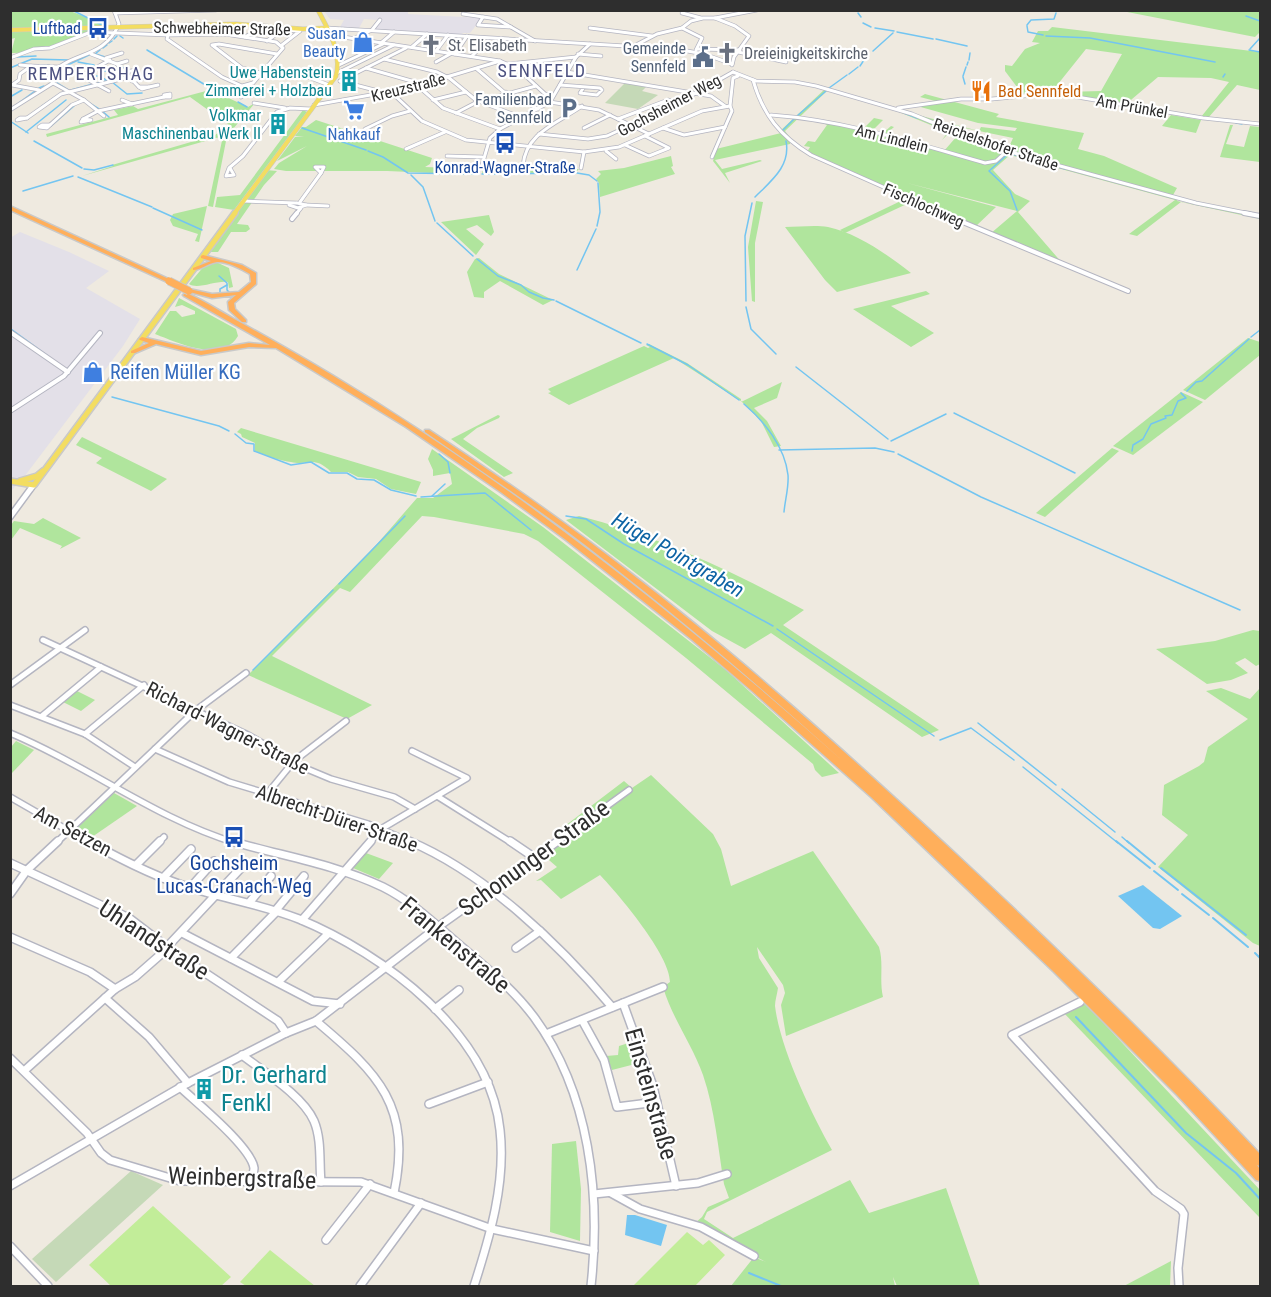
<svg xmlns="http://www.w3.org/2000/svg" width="1271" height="1297" viewBox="0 0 1271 1297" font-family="'Roboto Condensed',sans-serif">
  <rect width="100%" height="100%" fill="#efeae0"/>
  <!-- industrial -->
  <g fill="#e3e0e8">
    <path d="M408 10V14L482 18 470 33H463L461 35 371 29 377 20 364 19 359 28 340 27 344 20 330 19 324 11Z"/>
    <path d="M20 232 69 252 109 271 86 288 140 319 123 346 24 477 11 491 10 238Z"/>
  </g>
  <!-- green -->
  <g fill="#b0e59d" fill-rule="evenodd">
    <path d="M11 11H70L107 25C74 34 45 54 11 53L15 38 11 39Z"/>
    <path d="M1122 11H1260V32L1255 37Z"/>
    <path d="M1052 27 1260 52V90L1237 85 1208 118 1201 117 1229 82 1211 78 1158 77 1125 105 1057 92 1008 97 1017 87 1005 71V65L1012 66 1025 49 1040 43 1032 42 1038 31H1048ZM1086 49 1122 54 1101 91 1064 92 1054 89Z"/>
    <path d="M825 89 828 90 785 131 791 139 790 144 715 160 722 169 760 160 762 161 725 173 730 183 713 161 716 149 781 133 780 131Z"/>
    <path d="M206 91 222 95 248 107 255 103 227 136 213 207 208 206 223 136 82 176 113 166 112 165 215 135 229 125 190 97 47 137 46 134 118 115 114 110 133 106 138 109Z"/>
    <path d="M925 94 999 114 996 117 1084 133 1078 149 1104 156 1177 188 1173 195 1179 198 1177 201 1260 217V219L1181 202 1137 236 1129 234 1175 200 1010 155 993 170 1015 194 1030 201 1018 212 1063 264 990 234 1017 211 907 183 996 207 975 227 807 152 810 147 804 146 808 141 815 142 827 125 821 122 862 130 874 118 883 120 872 131 882 134 891 126 894 127 886 134 944 151 957 136 949 133 942 140 948 132 894 110 895 109 979 131 981 127 1015 131 1017 128 978 123 917 106 939 102 920 97ZM945 124 1013 138 1008 149Z"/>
    <path d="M303 110 307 112 234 210 215 207 217 197 240 195Z"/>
    <path d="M1171 115 1201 120 1196 133 1162 126Z"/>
    <path d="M316 120 432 158 430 164 425 167 479 169 478 175 387 171H286L274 169 279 163 307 146 277 161 295 137H304L295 136 302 127H306Z"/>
    <path d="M1230 125H1233L1226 144 1244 147 1250 126 1260 127V162L1220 157Z"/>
    <path d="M671 156 673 166 671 167 675 174 600 197 599 183 596 179 601 174 598 171 624 168Z"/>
    <path d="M483 169H526L528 171 579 169 576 172 482 174Z"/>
    <path d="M266 170 277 171 264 185 237 224 248 225 250 229 246 232H231L218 252H207Z"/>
    <path d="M905 199 911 202 845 233 840 230Z"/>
    <path d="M756 201 763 202 755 243V302L752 301 748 247Z"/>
    <path d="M207 206 199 242 195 241 198 234 173 226 170 220 173 214Z"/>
    <path d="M489 215 494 232 491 236 477 225 466 229 484 244 476 255 441 222Z"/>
    <path d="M785 227C799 227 815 225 828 227 857 233 888 255 911 273L837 292 825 280Z"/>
    <path d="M479 258 499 274 553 300 543 305 500 281 484 292V298L474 297 467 272 475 259Z"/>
    <path d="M216 262 229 268 233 287 229 288 228 282C216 280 198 290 189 284L205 265Z"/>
    <path d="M926 291 930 294 891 306 934 333 911 347 853 309Z"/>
    <path d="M179 298 236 329 238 336C222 364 176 342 155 334L170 311H176L182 317 195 314V311L182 305 175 307Z"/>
    <path d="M1248 338 1260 342V355L1205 400 1183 390Z"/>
    <path d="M649 344 687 363 741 399V402L782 382 777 398 754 408 767 421 781 446 774 447 761 421 741 401 674 358 569 405 548 393 551 392 548 389 644 346 648 348 650 347 646 345Z"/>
    <path d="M1181 392 1203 402 1133 455 1113 446Z"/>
    <path d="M498 415 500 416 499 418 477 428 463 439 513 473 504 477 451 439Z"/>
    <path d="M241 428 421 482 416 494 391 489 376 479 358 477 348 472H331C314 455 308 466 291 462 282 461 263 455 255 451V443L242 437 241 434 237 432Z"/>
    <path d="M82 437 167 479 151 491 96 463 102 458 76 445Z"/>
    <path d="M1112 448 1119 451 1045 517 1036 513Z"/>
    <path d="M432 449 543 527 726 670 839 773 822 777 815 770 813 764 686 658 538 541 524 534 434 517 422 516 350 592 340 588 272 656 372 705 347 719 248 675 377 544 417 498H433L452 484 450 473 433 476V470L428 459Z"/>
    <path d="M579 516C656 535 734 572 804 610L783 625 939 730 922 737 771 633 745 649 712 631 566 520Z"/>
    <path d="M43 518 81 538 60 549 62 546 20 528 11 540V525L14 521 34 524Z"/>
    <path d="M1253 630 1260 631V664L1256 666 1245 658 1235 663 1248 673 1231 680 1207 684 1156 649 1215 641Z"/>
    <path d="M1221 688 1250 699 1260 688V946L1253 943 1158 867 1188 835 1162 815 1164 785 1199 766 1204 762 1208 747 1248 719 1206 691Z"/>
    <path d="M75 690 95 700 81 711 61 701Z"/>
    <path d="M16 741 34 750 11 774V747Z"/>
    <path d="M651 775 713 834 721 849 731 886 813 851 879 947C884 963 879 980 883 997L786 1036 781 1005 785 993 783 985 757 947 759 958 778 988C777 995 775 1000 775 1006 780 1048 811 1113 832 1150L707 1212 704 1219 733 1238 850 1180 869 1213 946 1188 980 1286H897L893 1277 895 1286H731L754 1257 766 1262 694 1224 702 1217 708 1207 729 1198 724 1184C718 1148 715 1110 703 1075 692 1044 672 1018 663 987L670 982C670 955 619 895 600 875L561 899 541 880 536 881 557 867 542 854 561 839 553 835 624 781 632 788Z"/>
    <path d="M114 793 137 806 92 837 76 829Z"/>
    <path d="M366 853 393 863 379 879 353 868Z"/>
    <path d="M1083 1001 1260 1190V1218L1063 1012Z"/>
    <path d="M635 1041 643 1062 612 1070 606 1056 618 1055 619 1046Z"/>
    <path d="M576 1141 581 1189 580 1241 550 1232 552 1144Z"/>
    <path d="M1171 1261 1170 1286H1124Z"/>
  </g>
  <!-- cemetery -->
  <g fill="#c5d9b7">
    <path d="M626 82 647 86 642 91 658 95 638 109 605 103Z"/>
    <path d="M131 1171 163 1185 56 1282 32 1259Z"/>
  </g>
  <!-- pitch -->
  <g fill="#c2ed99">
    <path d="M153 1206 231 1277 221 1286H111L89 1265Z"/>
    <path d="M687 1232 703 1245 709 1240 725 1255 695 1286H633Z"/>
    <path d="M270 1250 315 1286H246L240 1282Z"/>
  </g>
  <!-- water -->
  <g fill="#73c5f1">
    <path d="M1143 885 1182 916 1160 929 1153 928 1118 896Z"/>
    <path d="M627 1215H635L667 1225 661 1246 625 1235Z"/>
  </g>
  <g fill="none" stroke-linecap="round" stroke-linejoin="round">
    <!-- stream-far1 -->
    <g stroke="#73c5f1" stroke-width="1.5">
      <path d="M72 10 102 25"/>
      <path d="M858 13 861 17"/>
      <path d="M1246 16 1260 21"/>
      <path d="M863 23 871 27"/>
      <path d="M1027 25 1031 20 1054 19 1056 13"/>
      <path d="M1027 26 1028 32 1043 35"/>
      <path d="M875 28 894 31"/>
      <path d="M897 32 933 39"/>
      <path d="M120 36 123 38"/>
      <path d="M1046 36 1090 38 1215 62"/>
      <path d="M114 39 117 36"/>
      <path d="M936 39 967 46"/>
      <path d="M109 43 112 41"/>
      <path d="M103 48 107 45"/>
      <path d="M1250 49 1260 38"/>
      <path d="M147 50 222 95"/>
      <path d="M1249 50 1260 52"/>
      <path d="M873 51 893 33"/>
      <path d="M95 54 100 50"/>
      <path d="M96 54 105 57"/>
      <path d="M17 57 36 56"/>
      <path d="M969 60 970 53"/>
      <path d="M78 62 94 65"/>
      <path d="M119 64 126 70"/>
      <path d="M38 65 57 66"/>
      <path d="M967 65 968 62"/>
      <path d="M860 66 866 57"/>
      <path d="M100 67 104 70 99 75 106 80"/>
      <path d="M10 68 32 59 69 60"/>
      <path d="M59 69 89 55"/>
      <path d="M105 71 113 70"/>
      <path d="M849 74 858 67"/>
      <path d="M963 76 966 67"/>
      <path d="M963 77 965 84"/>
      <path d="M1223 77 1225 74"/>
      <path d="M90 78 97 76"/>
      <path d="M112 82 127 94 142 93"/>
      <path d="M57 83 99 109"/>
      <path d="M97 83 122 77"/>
      <path d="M39 88 44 86"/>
      <path d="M829 88 847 75"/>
      <path d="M71 90 93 84"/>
      <path d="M10 97 22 90"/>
      <path d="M20 102 35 91"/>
      <path d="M238 102 247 107"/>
      <path d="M42 106 58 95"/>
      <path d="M102 111 109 117"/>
      <path d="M904 113 917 118"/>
      <path d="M797 116 826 91"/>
      <path d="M10 121 28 133"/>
      <path d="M1236 123 1242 124"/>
      <path d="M51 126 74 106"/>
      <path d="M302 128 366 150"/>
      <path d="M782 131 794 119"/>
      <path d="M26 132 66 100"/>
      <path d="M952 132 967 138"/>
      <path d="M34 141 82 168"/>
      <path d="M986 145 1004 151"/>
      <path d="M368 151 383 157 408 173 476 174"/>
      <path d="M1052 165 1065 169"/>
      <path d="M84 169 94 170 113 165"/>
      <path d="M577 173 589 175 597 181"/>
      <path d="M482 174 574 173"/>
      <path d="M411 175 423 187 435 221"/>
      <path d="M78 177 152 207"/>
      <path d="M23 191 73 176"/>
      <path d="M755 197C771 181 791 166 786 141"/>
      <path d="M153 208 202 230"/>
      <path d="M1017 210 1010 191 989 171 1009 153 1018 156"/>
      <path d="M437 223 473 256"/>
      <path d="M597 226 600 212 598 183"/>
      <path d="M477 259 498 276 521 285 529 292 543 298 554 300"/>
      <path d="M577 270 596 229"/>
      <path d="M219 276 227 283V290L230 293"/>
      <path d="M220 294V289L227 285"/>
      <path d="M556 301 641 343"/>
      <path d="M746 301 745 236 752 203"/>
      <path d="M746 307 751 329 776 354"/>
      <path d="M11 329 48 356"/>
      <path d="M1251 337 1260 330"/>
      <path d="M647 344 688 365 739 400"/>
      <path d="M796 367 888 439"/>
      <path d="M1187 391 1196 382 1202 381 1249 339"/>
      <path d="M112 397 219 426 229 431"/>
      <path d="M744 404C764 421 785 447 788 475 789 487 785 500 784 512"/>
      <path d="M954 413 1075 473"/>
      <path d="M235 434 246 443 254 444V451L291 465 311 462 329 473H347L357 479 374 480 391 490 416 496"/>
      <path d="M891 441 946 414"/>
      <path d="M779 450 875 448 894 452"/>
      <path d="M1132 451 1133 445 1143 439 1151 424 1166 418 1165 416 1172 415 1178 401 1186 398 1181 393"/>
      <path d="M439 454 448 462 450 473"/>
      <path d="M898 454 981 497 1240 610"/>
      <path d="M432 496 445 484"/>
      <path d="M421 497 485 493 531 530"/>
      <path d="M566 516 586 519 624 544 773 626"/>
      <path d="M339 584 405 516"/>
      <path d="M777 629 934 736"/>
      <path d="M253 670 333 590"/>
      <path d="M978 723 1056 785"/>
      <path d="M940 740 971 728 1014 760"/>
      <path d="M1023 767 1118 843"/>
      <path d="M1062 789 1115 832"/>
      <path d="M1122 837 1129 843"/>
    </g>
    <!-- stream -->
    <g stroke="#73c5f1" stroke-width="2">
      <path d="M1116 841 1150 868"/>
      <path d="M1127 841 1155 864"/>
      <path d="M1161 868 1246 935"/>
      <path d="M1154 871 1178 890"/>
      <path d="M1182 894 1209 915"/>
      <path d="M1213 918 1248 947"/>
      <path d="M1255 953 1260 958"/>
      <path d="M1076 1017 1186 1133 1236 1173 1260 1199"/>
      <path d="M749 1273 781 1286"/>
    </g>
    <defs>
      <g id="minor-far3">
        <path d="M115 13 216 10"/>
        <path d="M682 13 701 18"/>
        <path d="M463 14 497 19 535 41"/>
        <path d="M483 17 478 25 511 27"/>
        <path d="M715 18 757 10"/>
        <path d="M327 28 676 49 704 54 732 64"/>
        <path d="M590 28 652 36"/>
        <path d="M682 28 702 38 696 50"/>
        <path d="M225 34 276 42 283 48 253 83 242 86 222 77 167 39 168 35Z"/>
        <path d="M330 35 500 61 518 69 545 94 553 96"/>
        <path d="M245 37 259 29"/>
        <path d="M355 38 372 30 380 20"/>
        <path d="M267 41 282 30 300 31 282 45"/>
        <path d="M381 43 394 32"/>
        <path d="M634 46 657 34 682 28 691 21 703 18H715L735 26 749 36 734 57 732 65"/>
        <path d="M412 47 427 34"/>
        <path d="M698 49 740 50"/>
        <path d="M436 51 448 35"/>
        <path d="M738 52 786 62"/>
        <path d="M91 54 117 64 139 87"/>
        <path d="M455 54 467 36"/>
        <path d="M578 54 601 56"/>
        <path d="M472 56 482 46"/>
        <path d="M10 58 34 49 50 48 91 32 168 35"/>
        <path d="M106 58 122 53"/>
        <path d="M384 59 437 72 447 77"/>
        <path d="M436 62 452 53"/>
        <path d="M117 64 127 61"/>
        <path d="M507 64 576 57"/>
        <path d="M20 65 31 66"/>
        <path d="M339 65 383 44"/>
        <path d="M366 68 422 84"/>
        <path d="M477 69 505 93"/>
        <path d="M125 72 137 70"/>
        <path d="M295 72 329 85"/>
        <path d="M567 72 711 96 725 106"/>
        <path d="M733 72 756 81 795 82 816 86 912 114 980 142 1027 157 1196 203 1251 214"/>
        <path d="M260 73 242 68 212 45 219 44 277 54"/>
        <path d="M337 73 394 45"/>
        <path d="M448 77 477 101"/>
        <path d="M753 80C763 115 780 136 811 155L944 214"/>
        <path d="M132 81 146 78"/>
        <path d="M340 81 406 48"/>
        <path d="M340 81 386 93"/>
        <path d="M560 85 600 88 602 90 597 95 580 93 584 87"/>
        <path d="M418 86 443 108 500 129"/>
        <path d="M139 87H149L142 89Z"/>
        <path d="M149 87 158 85"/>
        <path d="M39 90 12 85 19 80 20 74 31 66 59 67"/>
        <path d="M109 91 81 76 110 60"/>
        <path d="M391 92 422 121 466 140 584 152 619 147 702 111 730 106"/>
        <path d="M506 92 538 109"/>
        <path d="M170 94V97H164V95Z"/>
        <path d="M241 97 249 90 243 87"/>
        <path d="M122 100 132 104"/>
        <path d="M433 100 466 92"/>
        <path d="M481 101 536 86"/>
        <path d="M481 102 523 118"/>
        <path d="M550 102 599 110 649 134"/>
        <path d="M254 103 285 108"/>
        <path d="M314 105 410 88 500 61"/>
        <path d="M898 108 961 99H992L1053 93 1203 118 1260 124"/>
        <path d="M10 110 53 83"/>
        <path d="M456 113 477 102"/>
        <path d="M771 115C844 120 915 143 985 163L996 161 1007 151"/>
        <path d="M104 116 84 100 53 83 49 77C70 50 103 61 119 24L114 10"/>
        <path d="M20 118H27L17 120Z"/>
        <path d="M27 118 61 94 129 77"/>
        <path d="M83 119 98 111 164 97"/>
        <path d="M83 119 91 120 81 122Z"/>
        <path d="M618 119 668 100 678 103"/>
        <path d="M42 125H50L47 128 39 127Z"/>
        <path d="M50 125 72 105 84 100"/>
        <path d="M584 128 610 115"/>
        <path d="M663 128 684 135 725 127"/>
        <path d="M365 129 392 116 410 111"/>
        <path d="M539 134 588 139 607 136 678 103 733 72"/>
        <path d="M625 145 649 156 669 148 645 136"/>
        <path d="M406 149 445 132"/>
        <path d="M606 151 616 159"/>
        <path d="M447 156 482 157"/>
        <path d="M712 157 732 111 730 106 733 78 738 76"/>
        <path d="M482 165 490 138 500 129 550 102 576 57 590 44"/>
        <path d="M523 166C525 133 558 123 582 106"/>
        <path d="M315 167H324L321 173Z"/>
        <path d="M230 168 234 175 226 176 229 168 243 156 277 112 290 108 311 109"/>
        <path d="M581 168 584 152"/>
        <path d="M243 201 296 203"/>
        <path d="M300 202 321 173"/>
        <path d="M289 205 298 208 306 205 297 203"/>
        <path d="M306 205 328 206"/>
        <path d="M296 214 301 208"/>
      </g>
      <g id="minor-far2">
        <path d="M941 213 1128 291"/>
        <path d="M1244 213 1260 216"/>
        <path d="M292 219 297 213"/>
        <path d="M10 332 68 372"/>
        <path d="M10 411 64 376 100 333"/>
        <path d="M31 489 34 485"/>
      </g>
      <g id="minor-far1">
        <path d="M10 517 32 487"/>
        <path d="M43 640 248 735 307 769 331 779 394 797 415 809"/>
        <path d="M10 685 85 630"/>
        <path d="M10 705 85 734 135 767"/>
        <path d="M42 716 101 667"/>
        <path d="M10 733C87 765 156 819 236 843"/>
        <path d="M85 734 144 685"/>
        <path d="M155 749 229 782 368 824 413 843"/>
        <path d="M267 794 294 761 346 721"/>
        <path d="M437 796 512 843"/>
        <path d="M10 797 90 843"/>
        <path d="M56 843 195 711 246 673"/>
        <path d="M158 843 164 837"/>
        <path d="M369 843 381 829 467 778 412 751"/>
        <path d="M556 843 629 790"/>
      </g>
      <g id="minor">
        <path d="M87 841C117 857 149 874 182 885 220 898 261 904 299 919 384 954 490 1033 500 1130 506 1183 490 1236 474 1286"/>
        <path d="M231 841C281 856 335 864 383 887 413 902 437 926 462 947 488 969 514 990 534 1017 590 1093 601 1195 591 1286"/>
        <path d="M409 841C485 873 559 944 612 1007"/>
        <path d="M510 841 535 858"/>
        <path d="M10 863 129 918 175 953 278 1021 286 1033"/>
        <path d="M136 865 160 841"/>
        <path d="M163 878 191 849"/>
        <path d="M190 888 214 861"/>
        <path d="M10 894 27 870 58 841"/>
        <path d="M249 903 271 876"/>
        <path d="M276 910 304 876"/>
        <path d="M302 920 371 841"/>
        <path d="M182 933 313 1001 340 1004"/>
        <path d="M10 937 90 972 115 989"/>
        <path d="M167 947 240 869"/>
        <path d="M516 948 540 931"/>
        <path d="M231 958 277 911"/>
        <path d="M278 982 328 934"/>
        <path d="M105 998 149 1037 188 1083"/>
        <path d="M1080 1002 1012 1035 1155 1191 1181 1209 1184 1214 1178 1268 1179 1286"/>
        <path d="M623 1003 653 1086 676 1186"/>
        <path d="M435 1009 459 990"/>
        <path d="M582 1020 604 1060 617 1107 657 1102"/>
        <path d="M316 1021C379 1074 412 1106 394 1193"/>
        <path d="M546 1034 663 987"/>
        <path d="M242 1055C264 1072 303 1096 314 1121 322 1140 319 1163 321 1182"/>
        <path d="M10 1058 87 1133 101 1153 110 1160 180 1181 361 1182 492 1229 594 1251"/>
        <path d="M24 1071 115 989 135 977 168 948"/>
        <path d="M180 1087C197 1103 251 1147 254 1168 254 1172 252 1178 251 1182"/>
        <path d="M429 1104 488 1082"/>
        <path d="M10 1186 188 1083 286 1033 316 1021 435 929 558 841"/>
        <path d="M611 1193 640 1209 701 1227 754 1256"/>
        <path d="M594 1194 698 1183 727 1174"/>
        <path d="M326 1240 370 1184"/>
        <path d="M10 1246 48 1286"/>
        <path d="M360 1286 421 1203"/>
      </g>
      <g id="major-far1">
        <path d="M10 30 236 24 303 29 327 28"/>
        <path d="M234 214 336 76C342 52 329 31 318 10"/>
      </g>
      <g id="major">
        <path d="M10 481 34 485 235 213"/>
        <path d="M20 481 37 476 43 471"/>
      </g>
      <g id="highway">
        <path d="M10 206 171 280 172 281 169 283 167 282 10 210Z"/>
        <path d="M203 255 242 265 256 273V284L234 303 235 309 246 320V322H242L229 310 228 302 236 295 212 298 186 291 189 289 212 294 239 292 251 282 250 274C242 269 226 261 217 262 208 263 201 270 193 270V268L211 261 201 258V256Z"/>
        <path d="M186 293C203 300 218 310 234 319 267 337 300 356 332 375 516 486 685 620 845 763 753 680 659 600 560 526 516 494 470 463 425 432V430H429C497 475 564 521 628 571 743 659 850 756 956 854 1060 951 1162 1050 1260 1154V1166L1257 1165 1260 1169V1181L1256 1180 1177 1095 1054 972 871 797 752 691 691 639 566 540 502 493 406 427 276 348 249 347 201 355 156 344 135 353H131V351L149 343 140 340 139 339 142 337 201 351 249 343 270 345 184 296 183 295Z"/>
      </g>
    </defs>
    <!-- minor-far3 casing -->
    <use href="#minor-far3" stroke="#b4b5c1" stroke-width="4.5"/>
    <!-- minor-far2 casing -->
    <use href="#minor-far2" stroke="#b4b5c1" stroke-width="6"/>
    <!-- minor-far1 casing -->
    <use href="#minor-far1" stroke="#b4b5c1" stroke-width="8"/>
    <!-- minor casing -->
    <use href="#minor" stroke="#b4b5c1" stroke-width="10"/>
    <!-- major-far1 casing -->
    <use href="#major-far1" stroke="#c9c9c9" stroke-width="5"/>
    <!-- major casing -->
    <use href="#major" stroke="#c9c9c9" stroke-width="8"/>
    <!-- highway casing -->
    <use href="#highway" stroke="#c9c9c9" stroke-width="3"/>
    <!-- minor-far3 -->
    <use href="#minor-far3" stroke="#fff" stroke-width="3"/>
    <!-- minor-far2 -->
    <use href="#minor-far2" stroke="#fff" stroke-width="4"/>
    <!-- minor-far1 -->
    <use href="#minor-far1" stroke="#fff" stroke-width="5"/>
    <!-- minor -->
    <use href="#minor" stroke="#fff" stroke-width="7"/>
    <!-- major-far1 -->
    <use href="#major-far1" stroke="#f3dd61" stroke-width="4"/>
    <!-- major -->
    <use href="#major" stroke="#f3dd61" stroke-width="5"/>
    <!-- highway -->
    <use href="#highway" fill="#ffaf5b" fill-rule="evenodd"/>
    <defs>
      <path id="highway-bridge" d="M169 281 189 291"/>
    </defs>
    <!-- highway-bridge casing -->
    <use href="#highway-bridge" stroke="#c9c9c9" stroke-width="9" stroke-linecap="butt"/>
    <!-- highway-bridge -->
    <use href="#highway-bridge" stroke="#ffaf5b" stroke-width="7"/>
  </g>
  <!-- icons -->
  <defs>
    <symbol id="bus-bare" viewBox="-9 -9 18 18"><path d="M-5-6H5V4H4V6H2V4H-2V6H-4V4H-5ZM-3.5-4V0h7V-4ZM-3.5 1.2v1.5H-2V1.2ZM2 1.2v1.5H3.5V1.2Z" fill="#1a4fb4" stroke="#fff" stroke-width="2.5" paint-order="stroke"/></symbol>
    <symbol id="shop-bare" viewBox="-9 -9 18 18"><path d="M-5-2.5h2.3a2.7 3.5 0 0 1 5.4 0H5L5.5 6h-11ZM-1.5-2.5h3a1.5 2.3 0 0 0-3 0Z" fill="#3f7fe0" stroke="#fff" stroke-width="2.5" paint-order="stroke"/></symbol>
    <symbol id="church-bare" viewBox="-9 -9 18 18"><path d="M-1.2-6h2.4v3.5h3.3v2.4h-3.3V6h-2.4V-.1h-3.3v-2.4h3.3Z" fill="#6b7280" stroke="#fff" stroke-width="2.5" paint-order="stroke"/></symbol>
    <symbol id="civic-bare" viewBox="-9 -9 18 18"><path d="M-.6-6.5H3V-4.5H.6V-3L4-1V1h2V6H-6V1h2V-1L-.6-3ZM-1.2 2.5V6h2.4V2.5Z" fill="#5c6f8a" stroke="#fff" stroke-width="2.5" paint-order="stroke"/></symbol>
    <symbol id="building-bare" viewBox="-9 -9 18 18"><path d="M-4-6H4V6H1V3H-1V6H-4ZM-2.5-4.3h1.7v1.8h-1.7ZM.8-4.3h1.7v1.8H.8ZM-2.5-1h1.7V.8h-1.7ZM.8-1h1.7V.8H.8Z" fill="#0f9aa8" stroke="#fff" stroke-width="2.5" paint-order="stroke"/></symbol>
    <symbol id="restaurant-bare" viewBox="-9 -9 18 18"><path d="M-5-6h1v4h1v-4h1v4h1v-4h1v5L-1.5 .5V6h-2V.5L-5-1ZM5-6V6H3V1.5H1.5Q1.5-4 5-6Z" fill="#e8710a" stroke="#fff" stroke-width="2.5" paint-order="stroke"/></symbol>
    <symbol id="parking-bare" viewBox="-9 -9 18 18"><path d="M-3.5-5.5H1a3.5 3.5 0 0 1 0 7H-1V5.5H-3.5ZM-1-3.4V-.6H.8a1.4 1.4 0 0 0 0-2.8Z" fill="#5c6f8a" stroke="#fff" stroke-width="2.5" paint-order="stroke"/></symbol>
    <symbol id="supermarket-bare" viewBox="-9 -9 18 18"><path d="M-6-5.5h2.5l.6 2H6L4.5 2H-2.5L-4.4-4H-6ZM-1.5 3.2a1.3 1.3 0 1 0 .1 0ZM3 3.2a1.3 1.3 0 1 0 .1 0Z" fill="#3f7fe0" stroke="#fff" stroke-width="2.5" paint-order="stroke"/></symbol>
  </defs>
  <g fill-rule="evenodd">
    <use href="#bus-bare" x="83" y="13" width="30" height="30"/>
    <use href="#shop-bare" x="348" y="27" width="30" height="30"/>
    <use href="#church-bare" x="416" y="30" width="30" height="30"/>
    <use href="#church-bare" x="712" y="38" width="30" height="30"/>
    <use href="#civic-bare" x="688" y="42" width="30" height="30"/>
    <use href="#building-bare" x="334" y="66" width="30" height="30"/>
    <use href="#restaurant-bare" x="966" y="76" width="30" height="30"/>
    <use href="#parking-bare" x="554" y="93" width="30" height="30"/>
    <use href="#supermarket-bare" x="339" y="95" width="30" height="30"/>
    <use href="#building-bare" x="263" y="109" width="30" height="30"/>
    <use href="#bus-bare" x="490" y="128" width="30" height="30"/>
    <use href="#shop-bare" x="78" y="357" width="30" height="30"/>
    <use href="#bus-bare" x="219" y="822" width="30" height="30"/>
    <use href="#building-bare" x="189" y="1074" width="30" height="30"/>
  </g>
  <g text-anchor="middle" stroke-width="4.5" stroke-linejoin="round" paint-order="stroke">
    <!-- far-transit labels -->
    <g font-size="16" fill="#164399" stroke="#fff" text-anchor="end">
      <text x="81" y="34">Luftbad</text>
      <text x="505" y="173" text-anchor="middle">Konrad-Wagner-Straße</text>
    </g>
    <!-- far-street labels -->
    <g font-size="16" fill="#2e2e2e" stroke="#fff">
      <text transform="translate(222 28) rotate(1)" y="6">Schwebheimer Straße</text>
      <text transform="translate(408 87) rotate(-14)" y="6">Kreuzstraße</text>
      <text transform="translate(669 105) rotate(-28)" y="6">Gochsheimer Weg</text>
      <text transform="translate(1132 106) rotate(10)" y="6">Am Prünkel</text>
      <text transform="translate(892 138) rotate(14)" y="6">Am Lindlein</text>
      <text transform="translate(996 144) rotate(19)" y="6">Reichelshofer Straße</text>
      <text transform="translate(924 205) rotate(24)" y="6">Fischlochweg</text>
    </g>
    <!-- far-shop labels -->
    <g font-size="16" fill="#366cbe" stroke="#fff" text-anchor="end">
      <text x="346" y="39">Susan<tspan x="346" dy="18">Beauty</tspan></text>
      <text x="354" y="140" text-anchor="middle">Nahkauf</text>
    </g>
    <!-- far-worship labels -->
    <g font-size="16" fill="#5b616d" stroke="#fff" text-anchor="start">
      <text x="448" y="51">St. Elisabeth</text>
      <text x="744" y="59">Dreieinigkeitskirche</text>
    </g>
    <!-- far-service labels -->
    <g font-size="16" fill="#4e5e75" stroke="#fff" text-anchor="end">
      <text x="686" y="54">Gemeinde<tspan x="686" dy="18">Sennfeld</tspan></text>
      <text x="552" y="105">Familienbad<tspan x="552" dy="18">Sennfeld</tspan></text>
    </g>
    <!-- far-culture labels -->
    <g font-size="16" fill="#0d838f" stroke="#fff" text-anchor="end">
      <text x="332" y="78">Uwe Habenstein<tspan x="332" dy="18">Zimmerei + Holzbau</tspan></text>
      <text x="261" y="121">Volkmar<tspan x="261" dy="18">Maschinenbau Werk II</tspan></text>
    </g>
    <!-- far-food labels -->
    <g font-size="16" fill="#c56008" stroke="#fff" text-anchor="start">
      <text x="998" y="97">Bad Sennfeld</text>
    </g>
    <!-- far-quarter labels -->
    <g font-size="18" letter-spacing="1.5" fill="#4c5180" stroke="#fff">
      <text x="542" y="77">SENNFELD</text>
    </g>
    <!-- far-neighbourhood labels -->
    <g font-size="18" letter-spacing="1.5" fill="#4c5180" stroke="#fff">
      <text x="91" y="80">REMPERTSHAG</text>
    </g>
    <!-- shop labels -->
    <g font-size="20" fill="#366cbe" stroke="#fff" text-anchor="start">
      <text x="110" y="379">Reifen Müller KG</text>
    </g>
    <!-- street labels -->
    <g font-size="20" fill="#2e2e2e" stroke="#fff">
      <text transform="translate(228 728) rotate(27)" y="7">Richard-Wagner-Straße</text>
      <text transform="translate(337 818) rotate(19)" y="7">Albrecht-Dürer-Straße</text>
      <text transform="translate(73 831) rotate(28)" y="7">Am Setzen</text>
    </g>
    <!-- transit labels -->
    <g font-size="20" fill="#164399" stroke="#fff">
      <text x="234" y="870">Gochsheim<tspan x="234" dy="23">Lucas-Cranach-Weg</tspan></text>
    </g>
    <!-- water labels -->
    <g font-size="21" font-style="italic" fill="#0c63a4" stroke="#fff">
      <text transform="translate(678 555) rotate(30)" y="7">Hügel Pointgraben</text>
    </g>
    <!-- near-street labels -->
    <g font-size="24" fill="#2e2e2e" stroke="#fff">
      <text transform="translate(534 858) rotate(-36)" y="8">Schonunger Straße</text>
      <text transform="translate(154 940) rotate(33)" y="8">Uhlandstraße</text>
      <text transform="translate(455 945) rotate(40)" y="8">Frankenstraße</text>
      <text transform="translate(651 1094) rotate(74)" y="8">Einsteinstraße</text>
      <text transform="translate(242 1178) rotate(2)" y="8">Weinbergstraße</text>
    </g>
    <!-- near-culture labels -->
    <g font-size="24" fill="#0d838f" stroke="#fff" text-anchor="start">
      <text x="221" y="1083">Dr. Gerhard<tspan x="221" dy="28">Fenkl</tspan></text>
    </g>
  </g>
  <!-- border -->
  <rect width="1271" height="1297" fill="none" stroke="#2e2e2e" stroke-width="24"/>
</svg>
